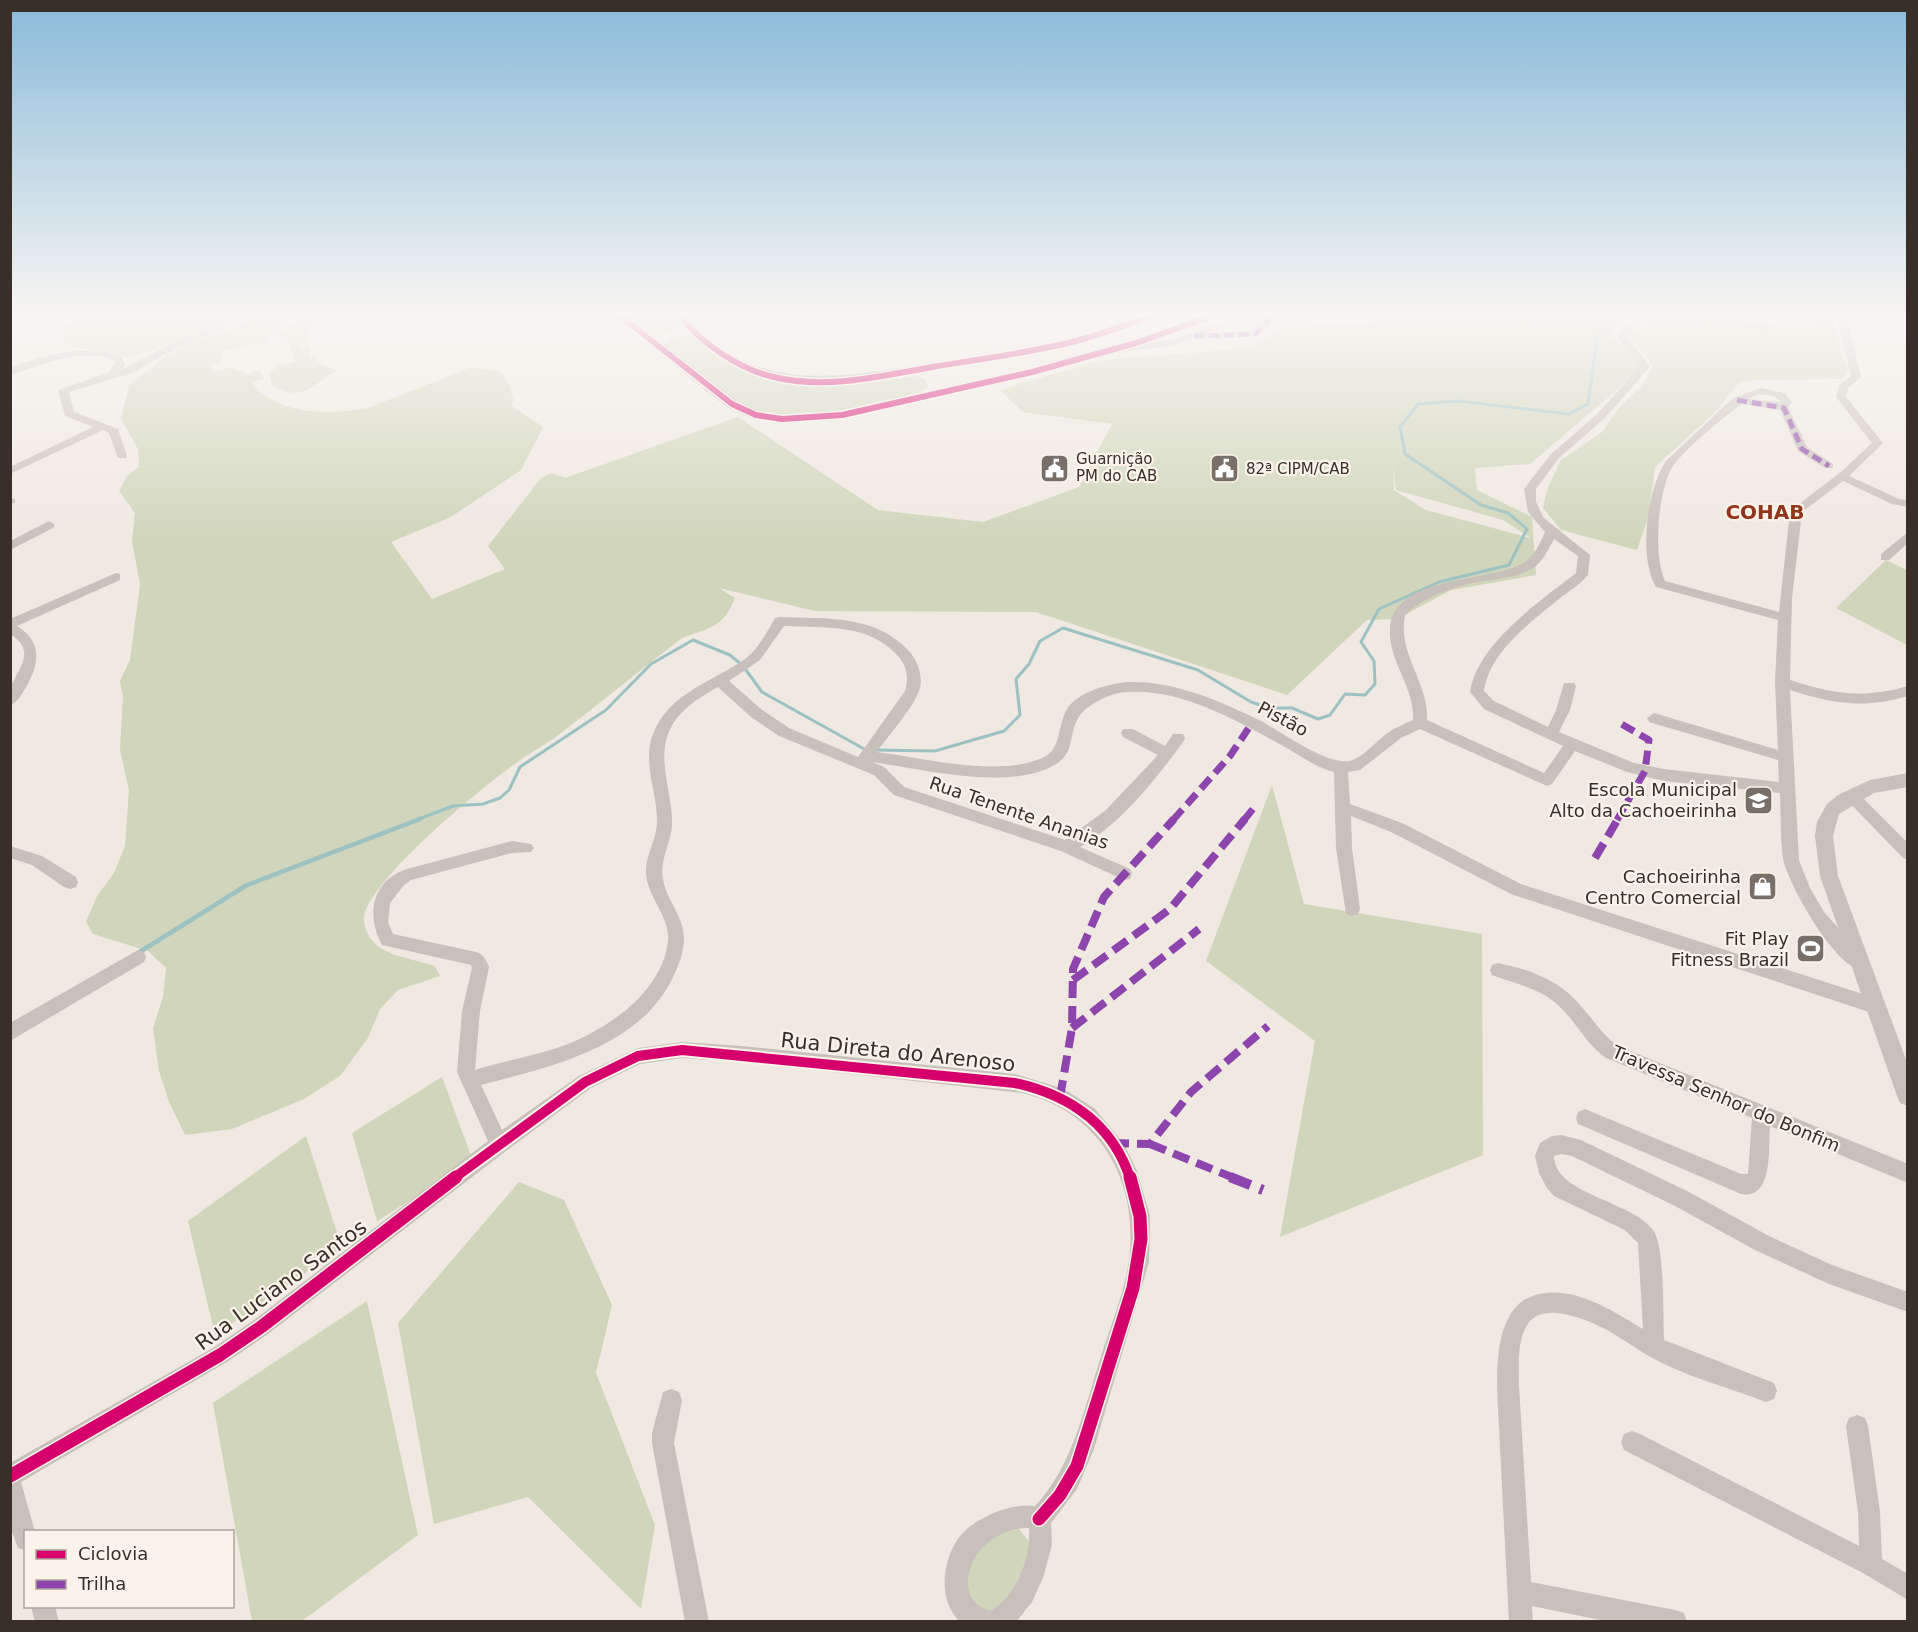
<svg xmlns="http://www.w3.org/2000/svg" width="1918" height="1632" viewBox="0 0 1918 1632" font-family="'DejaVu Sans',sans-serif">
  <rect width="100%" height="100%" fill="#efe9e2"/>
  <!-- green -->
  <g fill="#d0d5bb" fill-rule="evenodd">
    <path d="M72 315H241L164 346 127 357C107 348 86 352 66 344 60 331 65 326 72 315Z"/>
    <path d="M260 315H296L263 342 223 351 221 361 209 366 218 372 229 367 248 374 259 370 264 379 252 382C275 416 332 415 368 408L472 367 499 371 507 379 513 398 512 406 543 427 521 470 451 517 391 542 432 599 505 569 488 546 541 478 552 473 565 478 738 417 878 510 983 522 1079 487 1112 424 1023 412 1000 390 1101 360 1252 348 1283 328 1368 324 1381 315H1628L1609 333 1645 366 1530 464 1475 468 1477 490 1532 517 1536 575 1451 590 1397 619 1367 620 1287 695 1036 612 815 611 719 588 735 598C724 627 710 628 682 638 640 670 599 704 557 736 542 747 526 755 512 766 482 787 360 887 364 921 368 956 409 957 435 966L440 976 398 990 380 1009 368 1038 340 1076 304 1099 232 1129 185 1135 169 1102 159 1071 153 1028 163 997 166 968 148 951 93 934 86 922 97 896 114 873 125 846 129 790 120 750 123 697 120 681 130 660 140 585 132 541 135 513 119 491 127 476 139 467 138 449 121 419 129 385 167 355 187 344 214 336ZM1393 465 1396 490 1503 520 1531 538 1426 510 1394 490Z"/>
    <path d="M311 315H336L309 327 306 331 309 341 301 344 302 348 310 346V358L315 357 321 365 337 370C311 386 301 403 272 385L269 373 278 366 295 362 286 336 278 337 297 320Z"/>
    <path d="M627 315H672L682 329 669 332 658 338Z"/>
    <path d="M1654 315H1692L1718 322 1761 328 1794 329 1818 326 1820 315H1835C1832 332 1841 355 1849 371L1842 379 1758 380 1739 383 1714 413 1655 467 1648 518 1637 550 1561 530 1543 508 1547 490 1561 460 1602 432 1618 409 1643 384 1652 368C1648 351 1632 348 1629 333L1646 327Z"/>
    <path d="M684 335 700 340 748 372 788 384 836 386 918 376 926 380 928 386C917 398 891 399 876 403 834 412 779 427 740 404 714 388 690 365 666 347L669 340Z"/>
    <path d="M1886 560 1907 570V645L1836 608Z"/>
    <path d="M1272 785 1304 904 1482 934 1483 1155 1280 1237 1315 1041 1206 961Z"/>
    <path d="M442 1077 473 1161 377 1221 352 1133Z"/>
    <path d="M306 1136 342 1248 215 1335 188 1221Z"/>
    <path d="M519 1182 564 1200 612 1305 596 1373 655 1525 641 1609 528 1497 434 1524 398 1323Z"/>
    <path d="M367 1301 418 1535 302 1621H252L213 1403Z"/>
    <path d="M1019 1529 1031 1544 1022 1581 1010 1605 990 1613 978 1612 962 1585 969 1560 994 1534Z"/>
  </g>
  <g fill="none" stroke-linecap="round" stroke-linejoin="round">
    <!-- stream-far1 -->
    <g stroke="#9cc2c2" stroke-width="3">
      <path d="M874 750 935 751 1004 731 1020 715 1016 679 1029 664 1040 641 1063 628 1198 670 1251 702 1269 708H1292L1318 719 1330 715 1345 694 1365 695 1375 684 1374 661 1361 642 1379 609 1439 582 1509 565 1527 529 1508 513 1481 505 1405 454 1400 427 1418 404 1458 401 1569 414 1588 404 1597 339 1611 315"/>
      <path d="M416 820 453 806 483 804 500 798 509 790 520 767 606 710 651 664 693 640 730 655 743 666 762 692 866 750"/>
    </g>
    <!-- stream -->
    <path stroke="#9cc2c2" stroke-width="4.5" d="M138 953 247 885 420 819"/>
    <!-- minor -->
    <g fill="#c8c1bb" fill-rule="evenodd">
      <path d="M245 315H258L176 348 135 372 69 392 74 412 118 429 127 456 126 458H118L109 433 103 430 10 474V467L93 427 65 416 58 390 108 373 115 364 114 360C81 347 42 365 10 375V368C44 355 87 343 121 356L125 364 121 370 170 344Z"/>
      <path d="M1243 315H1257L1209 333 1252 331 1270 315H1280L1258 336 1206 339 1201 336 1171 346 1115 353 1110 350 1115 347 1170 340Z"/>
      <path d="M1637 315H1647L1627 336 1650 367 1605 418 1558 459 1536 489V502L1544 518 1590 555 1588 575C1581 584 1569 591 1559 599 1531 622 1489 652 1484 691L1494 701 1548 727 1556 710 1564 683H1574L1576 686 1570 710 1559 732 1634 763 1664 769 1779 782 1778 760 1649 722 1647 718 1654 713 1778 750 1775 682 1778 620 1656 587C1638 557 1647 489 1666 461L1733 398 1761 388 1785 393 1792 403 1788 407 1807 447 1833 464V468H1825L1798 451 1780 410 1742 404C1724 417 1680 452 1670 471 1658 497 1653 555 1665 581L1779 612 1790 511 1842 471 1872 443 1836 397 1839 385 1851 376 1839 325V315H1849V325L1861 377 1848 388 1846 397 1883 443 1849 476 1899 499 1908 500V507L1892 504 1843 481 1802 512 1792 598 1790 680C1834 694 1862 699 1908 686V696C1863 709 1834 704 1790 690L1799 860 1810 888 1824 912 1866 959 1868 964 1866 969C1840 978 1787 882 1783 859 1780 837 1781 814 1780 793L1664 781 1627 772 1575 751 1552 784 1547 786 1420 729 1401 738 1360 770 1348 772 1350 804 1402 823 1521 884 1875 998 1881 1001 1884 1006 1881 1011 1875 1014 1511 894 1391 832 1351 816 1352 848 1360 909 1358 914 1352 916 1346 914 1336 848 1334 772C1317 768 1301 756 1285 747 1239 722 1183 689 1129 692 1117 692 1108 696 1098 701 1061 720 1081 746 1059 762 1016 793 922 769 872 762L884 767 904 787 1065 840 1106 810 1158 755 1123 737 1121 733 1123 729H1133L1165 746 1173 734H1183L1185 738 1183 742C1155 780 1122 823 1080 847L1130 869 1132 874 1130 879 1124 880 1061 851 894 795 874 775 779 736 751 717 718 687C679 709 658 728 666 776 668 791 672 806 672 821 673 841 659 858 663 879 666 900 684 916 684 938 684 952 679 965 673 977 640 1048 549 1067 481 1085L502 1130 579 1076 638 1048 682 1042 742 1046 1015 1074 1064 1089 1095 1109 1124 1144 1137 1171 1150 1216 1149 1262 1094 1449 1077 1489 1051 1523 1052 1545 1043 1578 1032 1602 1016 1622H960C937 1599 942 1560 960 1536 975 1518 1012 1502 1035 1506 1072 1466 1082 1416 1098 1366 1108 1331 1124 1296 1129 1260 1139 1182 1101 1112 1022 1093L742 1062 682 1058 640 1064 591 1088 506 1151 268 1334 227 1362 21 1482 35 1532H26V1551L18 1548 10 1526V1463L213 1348 254 1320 488 1141 457 1072 462 1011 472 968 471 965 382 945C366 915 371 881 407 869L512 841 531 844 534 848 531 852 512 853 411 880 404 885 390 903 388 922 393 934 476 952C484 954 486 960 489 967L480 1011 475 1070C501 1062 528 1057 554 1049 601 1034 662 995 668 941 670 916 647 897 646 873 645 854 658 838 657 820 657 791 642 762 653 734 669 692 714 682 746 658 759 648 767 632 775 618L780 617C828 619 875 614 910 652 918 662 924 678 919 691 913 708 888 736 877 752 924 758 1005 779 1046 756 1059 749 1059 728 1064 715 1072 693 1108 683 1130 682 1174 681 1220 701 1259 720 1280 731 1326 765 1349 761 1362 759 1377 740 1389 732 1396 727 1405 724 1413 720 1415 687 1388 661 1390 629 1392 574 1493 583 1525 562 1535 555 1540 543 1545 532L1528 512 1524 489 1550 455 1597 414 1640 367 1617 336ZM1758 394 1774 396 1781 402 1749 399ZM1554 539 1578 556 1576 573C1540 601 1477 644 1470 692L1484 709 1563 746 1544 773 1427 720C1429 682 1397 654 1405 615 1424 597 1452 587 1477 582 1497 579 1519 578 1536 566 1544 559 1549 548 1554 539ZM784 626C824 628 869 623 898 656 907 666 909 678 905 691L858 757 789 728 761 709 729 681 760 660ZM1029 1528C1031 1556 1017 1597 990 1611 977 1606 969 1600 968 1585 967 1552 997 1528 1029 1528Z"/>
      <path d="M1703 315C1727 315 1750 323 1774 323 1788 323 1797 315 1810 315 1792 336 1723 329 1703 315Z"/>
      <path d="M10 498 15 499V503L10 504Z"/>
      <path d="M49 521 55 525 53 528 10 550V541Z"/>
      <path d="M1908 532V543L1889 560H1881V554Z"/>
      <path d="M116 573 120 574V580L17 626C42 641 40 664 26 687 22 694 18 702 10 705 10 700 9 694 10 690 16 670 39 652 10 634V619Z"/>
      <path d="M1851 789 1856 791 1908 843V860L1903 858 1846 799 1844 795Z"/>
      <path d="M10 846 42 856 76 877 78 882 76 887 70 889 64 887 32 865 10 858Z"/>
      <path d="M138 950 144 952 146 957 144 962 10 1041V1023Z"/>
      <path d="M1498 963C1529 969 1559 980 1580 1005 1593 1019 1602 1035 1618 1046L1908 1164V1183L1770 1126C1768 1148 1774 1200 1741 1194L1578 1124 1576 1118 1578 1112 1585 1109 1741 1174H1748L1752 1118 1606 1058C1587 1045 1578 1025 1562 1009 1542 988 1518 985 1492 975L1490 970 1492 965Z"/>
      <path d="M1561 1135 1581 1140 1689 1192 1769 1236 1832 1265 1908 1292V1312L1829 1284 1755 1250 1675 1206 1572 1156 1561 1154 1554 1156C1555 1195 1631 1200 1653 1230 1665 1246 1663 1317 1664 1340L1774 1383 1777 1391 1774 1399 1766 1402C1727 1387 1683 1376 1647 1355 1626 1342 1603 1325 1579 1318 1568 1314 1550 1310 1539 1315 1515 1325 1519 1365 1519 1386L1531 1582 1675 1610 1684 1613 1687 1622H1610L1532 1606 1533 1622H1509C1506 1564 1503 1506 1500 1448 1499 1414 1494 1377 1500 1343 1503 1327 1510 1309 1524 1300 1563 1278 1610 1309 1643 1329L1638 1243 1625 1230 1554 1196 1547 1188 1539 1173 1535 1156 1540 1143 1552 1136Z"/>
      <path d="M671 1389 679 1392 682 1400 674 1443 709 1622H685L652 1443V1433L663 1392Z"/>
      <path d="M1857 1415 1865 1418 1868 1426 1880 1512 1882 1559 1908 1574V1600L1863 1573 1624 1450 1621 1442 1624 1434 1632 1431 1640 1434 1859 1546 1858 1512 1846 1426 1849 1418Z"/>
      <path d="M31 1606H55L59 1622H35Z"/>
    </g>
    <!-- tertiary -->
    <path fill="#c8c1bb" fill-rule="evenodd" d="M1908 773V787L1874 793 1839 814 1833 836 1838 876 1908 1065V1106L1900 1103 1897 1096 1820 876 1815 836 1817 822 1827 804 1838 795 1870 780Z"/>
    <!-- secondary -->
    <g fill="#b9b1ab" fill-rule="evenodd">
      <path d="M612 315H627L737 401 760 411 782 415 842 411 1029 368 1131 340 1203 315H1222L1141 346 1032 376 842 419 782 423 751 418 727 407Z"/>
      <path d="M672 315H686C753 399 847 376 939 362 984 355 1029 349 1073 338 1103 330 1130 315 1161 315L1100 338 1040 353 874 381 816 386 778 382 733 365 693 338Z"/>
    </g>
    <!-- quiet-far3 -->
    <g stroke="#8e44ad" stroke-width="5" stroke-dasharray="10 5" stroke-linecap="butt">
      <path d="M1194 336 1255 334 1275 315"/>
      <path d="M1737 400 1784 408 1802 449 1829 466"/>
    </g>
    <!-- quiet-far2 -->
    <g stroke="#8e44ad" stroke-width="7" stroke-dasharray="14 7" stroke-linecap="butt">
      <path d="M1173 820 1230 756 1252 723"/>
      <path d="M1244 820 1257 804"/>
      <path d="M1617 820 1645 771 1649 740 1618 722"/>
    </g>
    <!-- quiet-far1 -->
    <g stroke="#8e44ad" stroke-width="8" stroke-dasharray="17 8" stroke-linecap="butt">
      <path d="M1595 858 1618 819"/>
      <path d="M1073 980 1170 909 1245 819"/>
      <path d="M1072 1028 1199 929"/>
      <path d="M1060 1097 1072 1028 1073 969 1104 897 1174 819"/>
      <path d="M1112 1143 1150 1144 1191 1092 1268 1026"/>
      <path d="M1150 1144 1234 1178"/>
    </g>
    <!-- quiet -->
    <path stroke="#8e44ad" stroke-width="10" stroke-dasharray="22 10" stroke-linecap="butt" d="M1230 1177 1263 1190"/>
    <defs>
      <g id="cycleway-far2">
        <path d="M619 315 732 404 756 415 782 419 842 415 1032 372 1136 343 1215 315"/>
        <path d="M679 315C703 345 740 370 778 378 829 389 882 376 932 367 980 359 1029 353 1076 341 1102 334 1128 324 1154 315"/>
      </g>
      <path id="cycleway-far1" d="M454 1178 585 1082 638 1056 682 1050 1015 1083C1069 1095 1112 1124 1130 1178"/>
      <g id="cycleway">
        <path d="M10 1476 220 1355 261 1327 456 1177"/>
        <path d="M1039 1519 1060 1495 1077 1466 1133 1288 1141 1239 1140 1216 1130 1177"/>
      </g>
    </defs>
    <!-- cycleway-far2 casing -->
    <use href="#cycleway-far2" stroke="#fbf3ea" stroke-width="9"/>
    <!-- cycleway-far1 casing -->
    <use href="#cycleway-far1" stroke="#fbf3ea" stroke-width="14"/>
    <!-- cycleway casing -->
    <use href="#cycleway" stroke="#fbf3ea" stroke-width="16"/>
    <!-- cycleway-far2 -->
    <use href="#cycleway-far2" stroke="#d6006c" stroke-width="6"/>
    <!-- cycleway-far1 -->
    <use href="#cycleway-far1" stroke="#d6006c" stroke-width="10"/>
    <!-- cycleway -->
    <use href="#cycleway" stroke="#d6006c" stroke-width="13"/>
  </g>
  <!-- sky -->
  <linearGradient id="sky" x2="0" y2="1"><stop stop-color="#89bad9"/><stop offset="0.58" stop-color="#f8f5f2"/><stop offset="1" stop-color="#f8f5f2" stop-opacity="0"/></linearGradient>
  <rect width="1918" height="543" fill="url(#sky)"/>
  <!-- icons -->
  <defs>
    <symbol id="civic-square" viewBox="-11 -11 22 22"><rect x="-9" y="-9" width="18" height="18" rx="4" fill="#796f69" stroke="#fbf3ea"/><path d="M-.6-6.5H3V-4.5H.6V-3L4-1V1h2V6H-6V1h2V-1L-.6-3ZM-1.2 2.5V6h2.4V2.5Z" fill="#fff"/></symbol>
    <symbol id="school-square" viewBox="-11 -11 22 22"><rect x="-9" y="-9" width="18" height="18" rx="4" fill="#796f69" stroke="#fbf3ea"/><path d="M0-5L7-2L0 1L-7-2ZM-4 1L0 2.5L4 1V4Q0 6-4 4Z" fill="#fff"/></symbol>
    <symbol id="shop-square" viewBox="-11 -11 22 22"><rect x="-9" y="-9" width="18" height="18" rx="4" fill="#796f69" stroke="#fbf3ea"/><path d="M-5-2.5h2.3a2.7 3.5 0 0 1 5.4 0H5L5.5 6h-11ZM-1.5-2.5h3a1.5 2.3 0 0 0-3 0Z" fill="#fff"/></symbol>
    <symbol id="stadium-square" viewBox="-11 -11 22 22"><rect x="-9" y="-9" width="18" height="18" rx="4" fill="#796f69" stroke="#fbf3ea"/><path d="M0-5a6.5 5 0 1 0 0 10a6.5 5 0 1 0 0-10ZM-3.5-1.8h7v3.6h-7Z" fill="#fff"/></symbol>
  </defs>
  <g fill-rule="evenodd">
    <use href="#civic-square" x="1038" y="452" width="33" height="33"/>
    <use href="#civic-square" x="1208" y="452" width="33" height="33"/>
    <use href="#school-square" x="1742" y="784" width="33" height="33"/>
    <use href="#shop-square" x="1746" y="870" width="33" height="33"/>
    <use href="#stadium-square" x="1794" y="932" width="33" height="33"/>
  </g>
  <g text-anchor="middle" stroke-width="4.5" stroke-linejoin="round" paint-order="stroke">
    <!-- far-poi labels -->
    <g font-size="15" fill="#3a2e28" stroke="#fbf3ea" text-anchor="start">
      <text x="1076" y="464">Guarnição<tspan x="1076" dy="17">PM do CAB</tspan></text>
      <text x="1246" y="474">82ª CIPM/CAB</text>
    </g>
    <!-- street labels -->
    <g font-size="18" fill="#3a2e28" stroke="#fbf3ea">
      <text transform="translate(1283 719) rotate(28)" y="6">Pistão</text>
      <text transform="translate(1019 813) rotate(19)" y="6">Rua Tenente Ananias</text>
      <text transform="translate(1726 1099) rotate(23)" y="6">Travessa Senhor do Bonfim</text>
    </g>
    <!-- poi labels -->
    <g font-size="18" fill="#3a2e28" stroke="#fbf3ea" text-anchor="end">
      <text x="1737" y="796">Escola Municipal<tspan x="1737" dy="21">Alto da Cachoeirinha</tspan></text>
      <text x="1741" y="883">Cachoeirinha<tspan x="1741" dy="21">Centro Comercial</tspan></text>
      <text x="1789" y="945">Fit Play<tspan x="1789" dy="21">Fitness Brazil</tspan></text>
    </g>
    <!-- far-district labels -->
    <g font-size="20" font-weight="bold" fill="#90361a" stroke="#fbf3ea">
      <text x="1765" y="519">COHAB</text>
    </g>
    <!-- near-street labels -->
    <g font-size="21" fill="#3a2e28" stroke="#fbf3ea">
      <text transform="translate(898 1052) rotate(6)" y="7">Rua Direta do Arenoso</text>
      <text transform="translate(281 1285) rotate(-36)" y="7">Rua Luciano Santos</text>
    </g>
  </g>
  <!-- border -->
  <rect width="1918" height="1632" fill="none" stroke="#3a2e28" stroke-width="24"/>
  <!-- legend -->
  <rect x="24" y="1530" width="210" height="78" fill="#fbf3ea" stroke="#aea49c" stroke-width="1.5"/>
  <rect x="36" y="1550" width="30" height="9" fill="#d6006c" stroke="#aea49c" stroke-width="1.5"/>
  <text x="78" y="1560" font-size="18" fill="#3a2e28">Ciclovia</text>
  <rect x="36" y="1580" width="30" height="9" fill="#8e44ad" stroke="#aea49c" stroke-width="1.5"/>
  <text x="78" y="1590" font-size="18" fill="#3a2e28">Trilha</text>
</svg>
